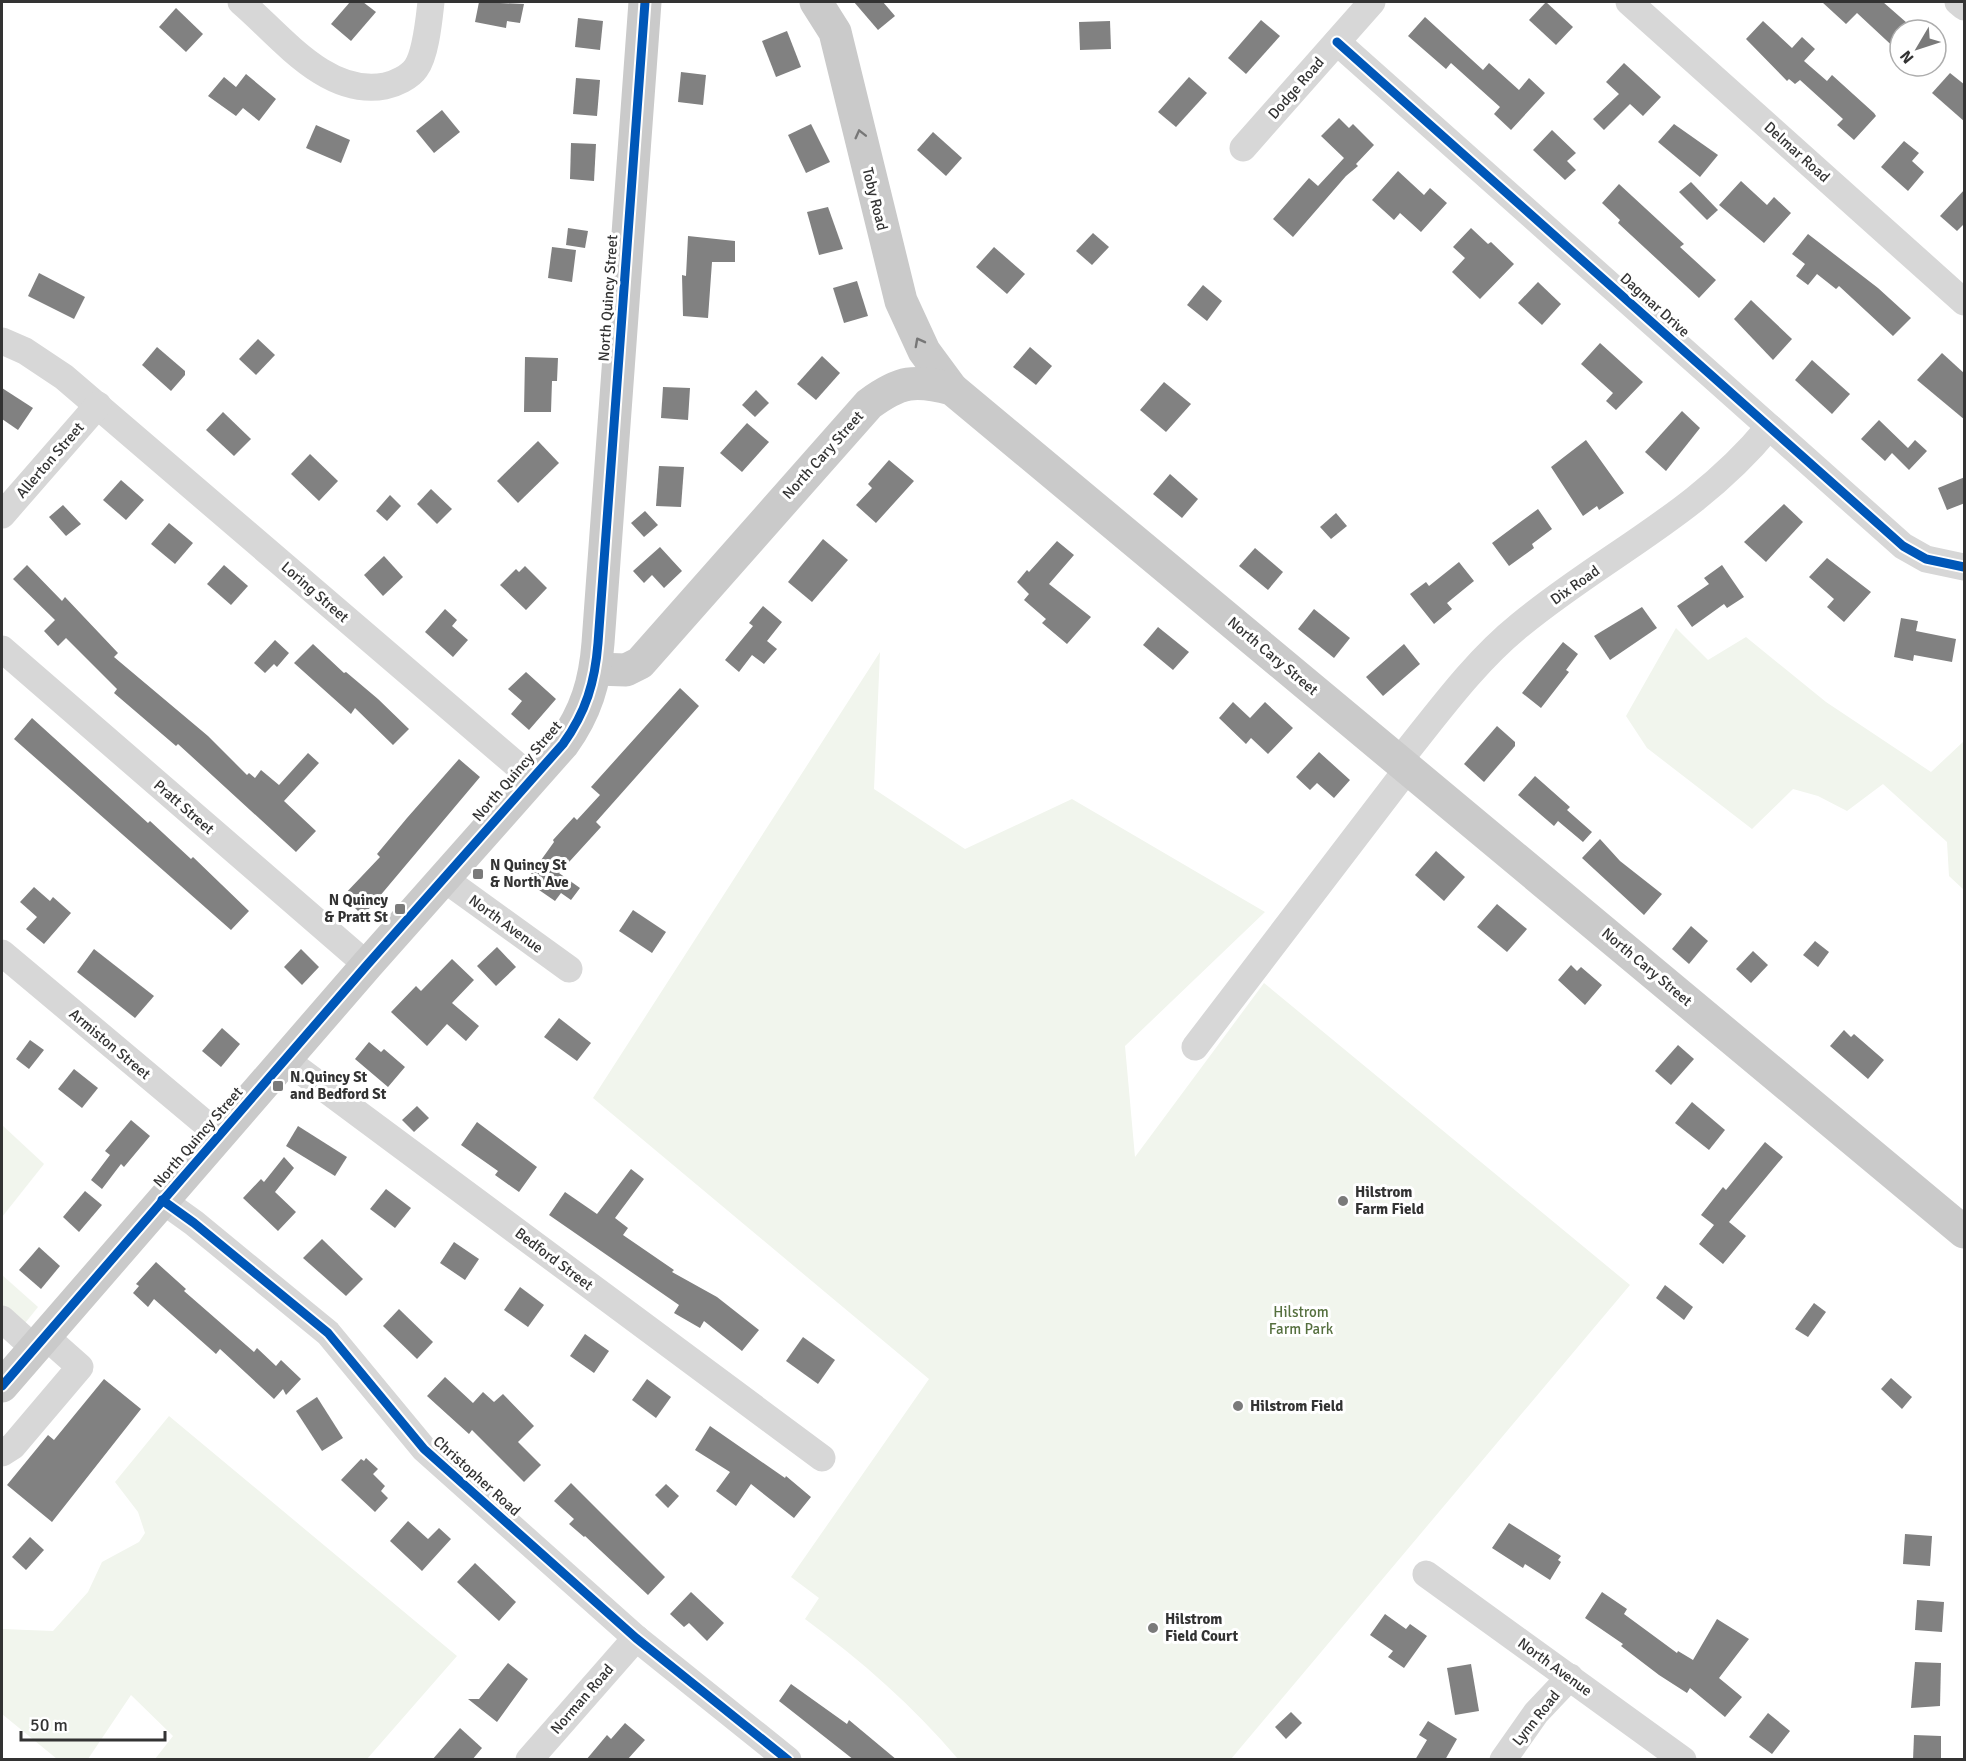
<svg xmlns="http://www.w3.org/2000/svg" width="1966" height="1761" viewBox="0 0 1966 1761" font-family="Signika,sans-serif">
  <rect width="100%" height="100%" fill="#fff"/>
  <!-- green -->
  <g fill="#f1f5ed">
    <path d="M1676 628 1708 660 1746 637 1826 702 1931 772 1964 741V890L1949 876 1947 842 1883 784 1847 811 1818 796 1793 789 1752 829 1647 748 1626 716Z"/>
    <path d="M880 652 874 789 965 849 1072 799 1265 912 1125 1046 1135 1157 1264 983 1630 1285 1231 1759H958C913 1706 862 1661 805 1619L819 1598 791 1577 929 1379 593 1098Z"/>
    <path d="M2 1125 44 1164 2 1217Z"/>
    <path d="M2 1275 38 1307 13 1338 2 1328Z"/>
    <path d="M169 1416 457 1656 367 1759H155L173 1736 131 1695 88 1759H57L2 1714V1629L53 1631 88 1592 102 1562 139 1542 145 1533 138 1512 115 1482Z"/>
  </g>
  <!-- building -->
  <g fill="#818181">
    <path d="M350 2H363L376 12 351 41 331 24Z"/>
    <path d="M479 2 524 4 520 23 507 21 506 28 475 22Z"/>
    <path d="M854 2H883L895 16 878 30Z"/>
    <path d="M1546 2 1573 27 1556 45 1529 20Z"/>
    <path d="M1822 2H1883L1915 30H1900V53L1857 13 1846 24Z"/>
    <path d="M176 8 203 34 186 52 159 27Z"/>
    <path d="M1425 17 1483 70 1489 63 1519 90 1529 78 1545 93 1511 130 1494 114 1500 107 1451 63 1446 69 1408 36Z"/>
    <path d="M578 18 603 21 600 50 575 47Z"/>
    <path d="M1261 20 1280 36 1246 74 1228 58Z"/>
    <path d="M1110 21 1111 49 1080 50 1079 22Z"/>
    <path d="M1763 21 1792 48 1802 37 1815 49 1804 61 1827 81 1832 75 1874 113 1876 116 1854 140 1837 125 1843 119 1800 80 1795 84 1789 79 1787 81 1746 39Z"/>
    <path d="M787 31 801 67 776 77 762 41Z"/>
    <path d="M1624 63 1661 97 1643 116 1630 104 1604 130 1593 119 1619 94 1606 82Z"/>
    <path d="M681 72 706 75 703 105 678 102Z"/>
    <path d="M1950 73 1965 85V122L1932 93Z"/>
    <path d="M246 74 276 99 259 121 243 108 236 116 208 96 224 77 236 87Z"/>
    <path d="M1189 77 1207 93 1176 127 1158 112Z"/>
    <path d="M576 78 600 80 597 116 573 114Z"/>
    <path d="M442 110 460 132 434 153 416 131Z"/>
    <path d="M1339 118 1349 128 1353 124 1374 145 1356 164 1358 166 1346 176 1293 237 1273 219 1309 178 1318 186 1344 158 1321 136Z"/>
    <path d="M811 124 830 162 806 173 788 135Z"/>
    <path d="M1674 124 1718 155 1700 177 1658 142Z"/>
    <path d="M316 125 350 140 341 163 306 148Z"/>
    <path d="M1552 130 1576 153 1567 161 1576 170 1565 180 1533 150Z"/>
    <path d="M933 132 962 158 946 176 917 150Z"/>
    <path d="M1904 141 1919 153 1912 161 1924 172 1908 191 1881 167Z"/>
    <path d="M571 143 596 144 594 181 570 179Z"/>
    <path d="M1398 171 1424 195 1430 188 1447 203 1421 232 1400 213 1394 220 1372 200Z"/>
    <path d="M1741 181 1767 205 1774 197 1791 213 1764 243 1719 205Z"/>
    <path d="M1691 182 1718 210 1707 220 1679 192Z"/>
    <path d="M1619 184 1684 244 1680 247 1716 280 1699 298 1618 223 1620 220 1602 203Z"/>
    <path d="M1965 189V223L1957 231 1940 216Z"/>
    <path d="M828 207 843 249 819 255 807 212Z"/>
    <path d="M568 228 588 231 585 248 566 245Z"/>
    <path d="M1471 228 1488 244 1491 242 1514 264 1480 299 1452 272 1465 258 1453 247Z"/>
    <path d="M1093 233 1109 247 1092 265 1076 251Z"/>
    <path d="M1808 234 1878 288 1911 318 1893 336 1839 286 1836 289 1817 274 1808 285 1796 276 1805 264 1792 254Z"/>
    <path d="M688 236 735 241V262H712L708 318 683 316 682 275 686 276Z"/>
    <path d="M552 247 576 250 572 282 548 278Z"/>
    <path d="M994 247 1025 274 1007 294 976 267Z"/>
    <path d="M39 273 85 297 74 319 28 296Z"/>
    <path d="M857 281 868 316 844 323 833 288Z"/>
    <path d="M1538 282 1561 304 1542 325 1518 303Z"/>
    <path d="M1203 285 1222 301 1207 321 1187 305Z"/>
    <path d="M1751 300 1792 339 1773 360 1734 319Z"/>
    <path d="M258 339 275 355 256 375 239 359Z"/>
    <path d="M1600 343 1643 382 1616 410 1606 401 1613 393 1581 364Z"/>
    <path d="M157 347 185 371V375L171 391 142 365Z"/>
    <path d="M1030 347 1052 366 1036 385 1013 367Z"/>
    <path d="M1942 353 1965 374V420L1917 380Z"/>
    <path d="M822 356 840 373 816 400 797 384Z"/>
    <path d="M525 357 558 358 557 381H552L551 412H524Z"/>
    <path d="M1812 360 1850 394 1832 414 1795 380Z"/>
    <path d="M1164 382 1191 404 1166 432 1140 410Z"/>
    <path d="M663 387 690 388 688 420 661 418Z"/>
    <path d="M2 388 33 408 18 430 2 419Z"/>
    <path d="M756 390 769 403 755 417 742 405Z"/>
    <path d="M1682 411 1700 428 1666 471 1645 452Z"/>
    <path d="M223 412 251 439 234 456 206 430Z"/>
    <path d="M1879 420 1908 448 1915 440 1927 451 1909 470 1892 453 1885 461 1861 439Z"/>
    <path d="M747 423 769 442 742 472 720 453Z"/>
    <path d="M1586 440 1624 493 1599 510 1597 506 1583 516 1551 467Z"/>
    <path d="M538 441 559 463 518 503 497 481Z"/>
    <path d="M310 454 338 481 319 501 291 474Z"/>
    <path d="M889 460 914 481 876 523 856 505 872 488 868 484Z"/>
    <path d="M659 466 684 467 681 507 656 506Z"/>
    <path d="M1170 474 1198 499 1182 518 1153 494Z"/>
    <path d="M1965 477V503L1947 510 1938 488Z"/>
    <path d="M121 480 144 500 126 520 103 500Z"/>
    <path d="M431 489 452 509 437 524 417 504Z"/>
    <path d="M390 495 401 506 387 521 376 511Z"/>
    <path d="M1784 504 1803 522 1766 562 1744 542Z"/>
    <path d="M63 505 81 524 66 536 49 517Z"/>
    <path d="M1538 509 1552 529 1532 544 1534 548 1509 566 1492 543Z"/>
    <path d="M645 511 658 525 644 537 631 523Z"/>
    <path d="M1336 513 1347 526 1331 539 1320 527Z"/>
    <path d="M169 523 193 543 175 564 151 544Z"/>
    <path d="M823 539 848 560 812 602 788 582Z"/>
    <path d="M1057 541 1074 555 1049 584 1091 617 1067 644 1042 623 1046 619 1024 600 1029 594 1017 582 1027 570 1029 572Z"/>
    <path d="M660 547 682 571 664 588 652 575 644 583 633 571Z"/>
    <path d="M1255 548 1283 572 1268 590 1239 566Z"/>
    <path d="M384 556 403 577 383 596 364 575Z"/>
    <path d="M1827 558 1871 592 1844 622 1827 607 1834 599 1809 577Z"/>
    <path d="M1459 562 1474 581 1447 603 1452 609 1434 624 1410 594 1426 582 1429 586Z"/>
    <path d="M27 565 62 601 65 597 118 653 114 657 208 736 247 775 249 773 255 778 261 770 279 785 308 753 319 763 284 801 316 831 296 852 178 744 176 746 114 693 117 689 66 638 58 646 44 631 55 620 13 579Z"/>
    <path d="M224 565 248 586 231 605 207 584Z"/>
    <path d="M1722 565 1744 597 1727 608 1724 604 1692 627 1677 606 1709 584 1704 578Z"/>
    <path d="M525 566 547 588 526 610 500 585 516 569 519 572Z"/>
    <path d="M763 606 782 622 767 641 777 649 764 664 752 655 739 672 725 660 753 626 749 623Z"/>
    <path d="M1642 607 1657 628 1610 660 1594 636Z"/>
    <path d="M445 609 457 620 452 626 468 640 453 657 425 632Z"/>
    <path d="M1314 609 1350 638 1334 658 1298 629Z"/>
    <path d="M1901 618 1918 621 1916 631 1956 639 1952 662 1914 655 1913 661 1894 657Z"/>
    <path d="M1158 627 1189 652 1173 670 1143 645Z"/>
    <path d="M275 640 289 653 277 667 274 664 265 673 254 663Z"/>
    <path d="M1563 642 1578 654 1566 670 1569 672 1541 708 1522 693Z"/>
    <path d="M313 644 344 673 346 672 378 699 409 729 393 745 355 708 351 714 294 663Z"/>
    <path d="M1404 644 1420 664 1383 696 1366 677Z"/>
    <path d="M526 672 556 699 529 730 511 714 522 701 508 689Z"/>
    <path d="M680 688 699 706 596 822 601 827 559 873 580 888 571 900 561 893 555 901 526 881 554 842 553 840 574 817 577 820 600 795 591 787Z"/>
    <path d="M1233 702 1250 718 1265 702 1293 728 1268 754 1251 738 1246 744 1219 718Z"/>
    <path d="M32 718 148 823 150 821 191 859 193 857 249 911 231 930 14 739Z"/>
    <path d="M1497 726 1515 742V746L1484 782 1464 764Z"/>
    <path d="M1319 752 1350 780 1334 798 1317 783 1310 790 1296 777Z"/>
    <path d="M459 759 480 777 363 916 343 896 380 857 377 854 407 818Z"/>
    <path d="M1535 776 1570 807 1567 810 1592 832 1583 842 1558 821 1554 826 1518 795Z"/>
    <path d="M1600 839 1620 861 1662 894 1644 915 1582 858Z"/>
    <path d="M1436 851 1465 877 1444 901 1415 875Z"/>
    <path d="M34 887 50 901 53 897 71 913 44 944 26 929 37 917 20 902Z"/>
    <path d="M1497 904 1527 929 1507 952 1477 927Z"/>
    <path d="M633 910 666 932 652 953 619 931Z"/>
    <path d="M1691 926 1708 941 1689 964 1672 949Z"/>
    <path d="M1815 941 1829 952 1818 967 1803 955Z"/>
    <path d="M497 947 516 967 496 986 477 966Z"/>
    <path d="M94 949 154 996 135 1018 77 972Z"/>
    <path d="M301 949 319 967 302 985 284 967Z"/>
    <path d="M1753 951 1768 965 1751 983 1736 969Z"/>
    <path d="M452 959 474 980 452 1003 479 1026 466 1041 447 1024 427 1046 391 1012 416 986 421 991Z"/>
    <path d="M1571 965 1577 971 1581 967 1602 985 1585 1005 1558 980Z"/>
    <path d="M559 1018 591 1043 577 1061 544 1037Z"/>
    <path d="M222 1028 240 1044 221 1067 202 1051Z"/>
    <path d="M1844 1030 1851 1037 1854 1034 1884 1060 1868 1079 1830 1046Z"/>
    <path d="M30 1040 44 1050 29 1069 16 1059Z"/>
    <path d="M369 1042 381 1052 384 1049 405 1067 388 1087 355 1059Z"/>
    <path d="M1678 1045 1694 1059 1671 1085 1655 1071Z"/>
    <path d="M74 1069 98 1088 82 1108 58 1089Z"/>
    <path d="M1692 1102 1725 1130 1709 1150 1675 1123Z"/>
    <path d="M417 1106 429 1118 414 1132 402 1120Z"/>
    <path d="M131 1120 150 1136 124 1167 121 1164 102 1189 91 1180 110 1155 105 1151Z"/>
    <path d="M477 1122 537 1167 519 1192 495 1175 498 1171 461 1145Z"/>
    <path d="M298 1126 347 1157 335 1176 286 1146Z"/>
    <path d="M1765 1142 1783 1157 1729 1222 1746 1236 1723 1264 1699 1244 1714 1225 1701 1215 1723 1187 1726 1190Z"/>
    <path d="M284 1157 294 1168 275 1192 296 1212 278 1231 243 1198 261 1179 264 1182Z"/>
    <path d="M631 1169 644 1179 615 1218 628 1228 623 1235 674 1270 672 1272 717 1297 759 1330 742 1351 704 1321 700 1328 674 1313 679 1305 549 1215 565 1192 597 1214Z"/>
    <path d="M386 1189 411 1208 395 1228 370 1209Z"/>
    <path d="M85 1191 102 1205 79 1232 63 1217Z"/>
    <path d="M322 1239 363 1279 346 1296 303 1258Z"/>
    <path d="M454 1242 479 1259 465 1280 440 1263Z"/>
    <path d="M39 1247 60 1266 41 1289 19 1270Z"/>
    <path d="M156 1262 186 1289 184 1291 254 1352 257 1348 276 1366 281 1360 301 1379 286 1395 283 1389 274 1399 220 1349 216 1354 154 1299 148 1307 133 1293 139 1286 136 1284Z"/>
    <path d="M1665 1285 1693 1307 1684 1320 1656 1298Z"/>
    <path d="M520 1287 544 1305 528 1327 504 1310Z"/>
    <path d="M1814 1303 1826 1312 1808 1337 1795 1329Z"/>
    <path d="M399 1309 433 1342 417 1359 383 1326Z"/>
    <path d="M585 1334 609 1351 594 1373 570 1356Z"/>
    <path d="M803 1337 835 1360 818 1384 786 1361Z"/>
    <path d="M445 1377 473 1403 483 1392 494 1402 503 1394 534 1426 518 1442 541 1465 524 1482 472 1430 469 1434 427 1396Z"/>
    <path d="M1891 1378 1912 1397 1902 1409 1881 1389Z"/>
    <path d="M104 1379 141 1409 52 1522 7 1485 48 1435 54 1440Z"/>
    <path d="M647 1379 671 1397 656 1418 632 1400Z"/>
    <path d="M317 1397 343 1438 322 1451 296 1411Z"/>
    <path d="M710 1426 785 1478 786 1476 811 1497 794 1518 751 1484 736 1506 716 1491 730 1472 695 1450Z"/>
    <path d="M366 1458 378 1469 373 1474 385 1486 381 1491 388 1498 375 1512 341 1480 361 1459 364 1461Z"/>
    <path d="M571 1483 665 1577 648 1595 585 1536 584 1537 569 1524 574 1519 554 1501Z"/>
    <path d="M666 1484 679 1496 668 1508 655 1495Z"/>
    <path d="M408 1521 428 1539 439 1528 451 1539 422 1571 390 1541Z"/>
    <path d="M1509 1523 1561 1556 1558 1560 1561 1562 1550 1580 1525 1564 1523 1568 1492 1548Z"/>
    <path d="M1905 1534 1932 1536 1930 1566 1903 1564Z"/>
    <path d="M30 1537 44 1550 26 1570 12 1557Z"/>
    <path d="M475 1563 516 1602 499 1621 457 1582Z"/>
    <path d="M691 1592 724 1623 707 1641 689 1623 684 1627 670 1614Z"/>
    <path d="M1602 1592 1627 1609 1624 1614 1677 1653 1678 1651 1693 1660 1717 1619 1749 1639 1719 1678 1742 1697 1725 1717 1690 1688 1687 1693 1659 1675 1621 1646 1623 1644 1585 1618Z"/>
    <path d="M1917 1600 1944 1602 1942 1632 1915 1630Z"/>
    <path d="M1385 1614 1406 1629 1410 1624 1427 1636 1404 1668 1388 1657 1393 1651 1370 1635Z"/>
    <path d="M1915 1662 1941 1663 1940 1706 1911 1708Z"/>
    <path d="M508 1663 528 1679 497 1722 468 1699H479Z"/>
    <path d="M1471 1664 1479 1711 1455 1715 1447 1668Z"/>
    <path d="M791 1684 847 1724 849 1720 897 1760H854L779 1701Z"/>
    <path d="M1291 1712 1302 1723 1286 1739 1275 1727Z"/>
    <path d="M1768 1713 1790 1731 1772 1754 1749 1737Z"/>
    <path d="M1428 1721 1457 1739 1445 1760H1415L1427 1740 1419 1735Z"/>
    <path d="M625 1723 645 1740 627 1760H586L607 1735 611 1739Z"/>
    <path d="M460 1728 482 1748 472 1760H432Z"/>
    <path d="M1914 1735 1941 1736V1760H1913Z"/>
  </g>
  <g fill="none" stroke-linecap="round" stroke-linejoin="round">
    <!-- minor -->
    <g stroke="#d7d7d7" stroke-width="27">
      <path d="M241 2C281 36 326 97 385 86 395 84 410 77 416 68 426 54 429 19 431 2"/>
      <path d="M1629 2 1964 302"/>
      <path d="M1958 2 1964 7"/>
      <path d="M1337 42 1903 546 1926 559 1964 567"/>
      <path d="M1243 148 1372 2"/>
      <path d="M2 341 25 351 64 377 533 779"/>
      <path d="M2 515 98 405"/>
      <path d="M2 649 367 965"/>
      <path d="M1399 761C1437 714 1473 663 1520 625 1605 555 1697 515 1769 427"/>
      <path d="M443 878 569 969"/>
      <path d="M2 953 219 1135"/>
      <path d="M1195 1047 1408 768"/>
      <path d="M286 1060 822 1458"/>
      <path d="M162 1200 194 1223 328 1333 424 1449 636 1638 788 1760"/>
      <path d="M2 1319 34 1348"/>
      <path d="M2 1453 13 1446 80 1367 45 1336"/>
      <path d="M1426 1574 1683 1760"/>
      <path d="M529 1760 636 1638"/>
      <path d="M1503 1760 1536 1713 1570 1677"/>
    </g>
    <!-- major -->
    <g stroke="#cacaca" stroke-width="33">
      <path d="M816 2 835 32 901 301 924 351 952 389"/>
      <path d="M596 669 626 670 640 663 869 404C900 381 915 379 952 389L1964 1232"/>
      <path d="M2 1386 367 965 563 744C586 712 595 682 598 643L645 2"/>
    </g>
    <defs>
      <g id="cycleway">
        <path d="M1337 42 1903 546 1926 559 1964 567"/>
        <path d="M162 1200 194 1223 328 1333 424 1449 636 1638 788 1760"/>
        <path d="M2 1386 367 965 563 744C586 712 595 682 598 643L645 2"/>
      </g>
    </defs>
    <!-- cycleway casing -->
    <use href="#cycleway" stroke="#fff" stroke-width="13"/>
    <!-- cycleway -->
    <use href="#cycleway" stroke="#0057b8" stroke-width="9"/>
  </g>
  <!-- one-way arrows -->
  <defs><path id="oneway-chevron" d="M-2-3.5L2.5 0L-2 3.5" fill="none" stroke-width="1.6" stroke-linecap="round" stroke-linejoin="round" transform="scale(1.5)"/></defs>
  <g stroke="#777">
    <use href="#oneway-chevron" transform="translate(860 134) rotate(-104)"/>
    <use href="#oneway-chevron" transform="translate(919 342) rotate(-118)"/>
  </g>
  <!-- markers -->
  <g fill="#7a7a7a" stroke="#fff" stroke-width="2">
    <rect x="472" y="868" width="12" height="12" rx="3"/>
    <rect x="394" y="903" width="12" height="12" rx="3"/>
    <rect x="272" y="1080" width="12" height="12" rx="3"/>
    <circle cx="1343" cy="1201" r="6"/>
    <circle cx="1238" cy="1406" r="6"/>
    <circle cx="1153" cy="1628" r="6"/>
  </g>
  <g text-anchor="middle" stroke-width="6" stroke-linejoin="round" paint-order="stroke">
    <!-- street labels -->
    <g font-size="15" fill="#333" stroke="#fff">
      <text transform="translate(1296 88) rotate(-49)" y="5">Dodge Road</text>
      <text transform="translate(1797 152) rotate(42)" y="5">Delmar Road</text>
      <text transform="translate(875 199) rotate(76)" y="5">Toby Road</text>
      <text transform="translate(608 298) rotate(-86)" y="5">North Quincy Street</text>
      <text transform="translate(1655 305) rotate(42)" y="5">Dagmar Drive</text>
      <text transform="translate(823 455) rotate(-48)" y="5">North Cary Street</text>
      <text transform="translate(50 460) rotate(-49)" y="5">Allerton Street</text>
      <text transform="translate(1575 585) rotate(-35)" y="5">Dix Road</text>
      <text transform="translate(315 592) rotate(41)" y="5">Loring Street</text>
      <text transform="translate(1273 656) rotate(40)" y="5">North Cary Street</text>
      <text transform="translate(517 771) rotate(-49)" y="5">North Quincy Street</text>
      <text transform="translate(184 807) rotate(41)" y="5">Pratt Street</text>
      <text transform="translate(506 924) rotate(36)" y="5">North Avenue</text>
      <text transform="translate(1647 967) rotate(40)" y="5">North Cary Street</text>
      <text transform="translate(110 1044) rotate(40)" y="5">Armiston Street</text>
      <text transform="translate(198 1137) rotate(-49)" y="5">North Quincy Street</text>
      <text transform="translate(554 1259) rotate(37)" y="5">Bedford Street</text>
      <text transform="translate(477 1476) rotate(42)" y="5">Christopher Road</text>
      <text transform="translate(1555 1667) rotate(36)" y="5">North Avenue</text>
      <text transform="translate(582 1699) rotate(-49)" y="5">Norman Road</text>
      <text transform="translate(1536 1718) rotate(-51)" y="5">Lynn Road</text>
    </g>
    <!-- poi labels -->
    <g font-size="15" font-weight="bold" fill="#333" stroke="#fff" text-anchor="start">
      <text x="490" y="870">N Quincy St<tspan x="490" dy="17">&amp; North Ave</tspan></text>
      <text x="388" y="905" text-anchor="end">N Quincy<tspan x="388" dy="17">&amp; Pratt St</tspan></text>
      <text x="290" y="1082">N.Quincy St<tspan x="290" dy="17">and Bedford St</tspan></text>
      <text x="1355" y="1197">Hilstrom<tspan x="1355" dy="17">Farm Field</tspan></text>
      <text x="1250" y="1411">Hilstrom Field</text>
      <text x="1165" y="1624">Hilstrom<tspan x="1165" dy="17">Field Court</tspan></text>
    </g>
    <!-- park labels -->
    <g font-size="15" fill="#56703f" stroke="#fff">
      <text x="1301" y="1317">Hilstrom<tspan x="1301" dy="17">Farm Park</tspan></text>
    </g>
  </g>
  <!-- border -->
  <rect width="1966" height="1761" fill="none" stroke="#333333" stroke-width="6"/>
  <!-- north arrow -->
  <g transform="translate(1918 48) rotate(231)"><circle r="28" fill="#ffffff" stroke="#adadad" stroke-width="1.5"/>
  <path d="M0-4.5L10 22L0 15L-10 22Z" fill="#7a7a7a"/>
  <text y="-9" font-size="16" font-weight="bold" text-anchor="middle" fill="#333333">N</text>
  </g>
  <!-- scale -->
  <path d="M21 1731v9h144v-9" fill="none" stroke="#333333" stroke-width="3"/>
  <text x="30" y="1731" font-size="18" fill="#333333" stroke="#ffffff" stroke-width="4.5" paint-order="stroke">50 m</text>
</svg>
